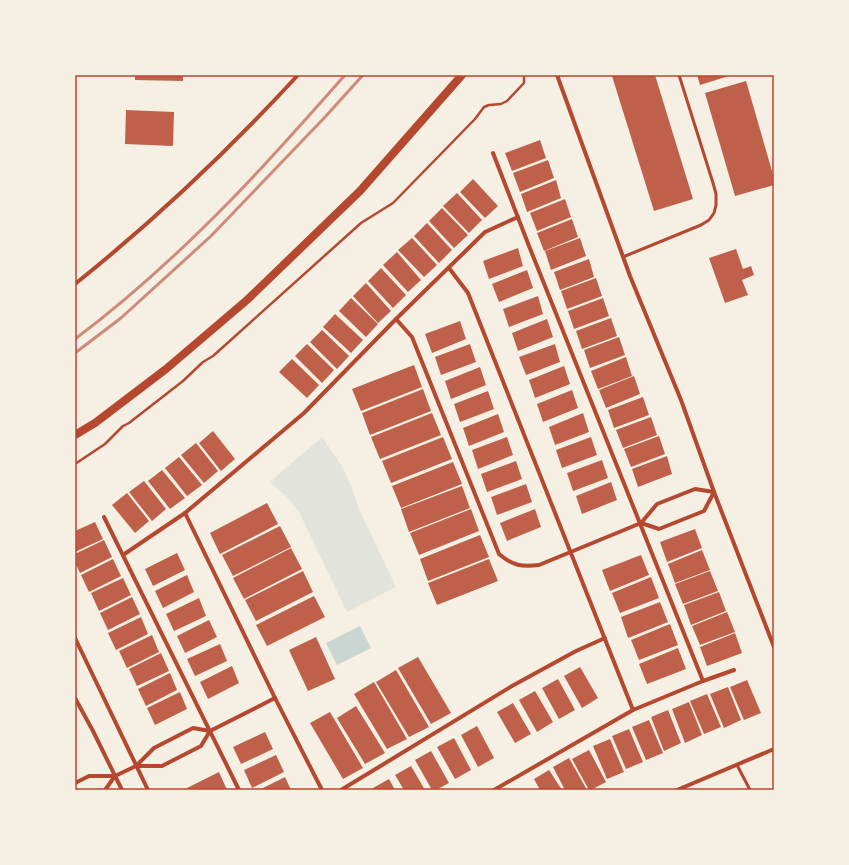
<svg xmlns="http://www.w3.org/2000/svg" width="849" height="865" viewBox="0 0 849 865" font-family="'Golos Text',sans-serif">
  <rect width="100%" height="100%" fill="#f6efe4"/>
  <!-- green -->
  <path fill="#e2e4dc" d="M322 437 343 468 352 488 358 507 396 587 347 612 299 512 286 496 270 482Z"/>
  <!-- water -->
  <path fill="#c9d6d2" d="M360 626 371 648 337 665 326 643Z"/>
  <!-- building -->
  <g fill="#bf614a">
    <path d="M135 75H183V81L135 80Z"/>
    <path d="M615 75H655L693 199 654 211 612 76Z"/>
    <path d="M697 75H732L700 85Z"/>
    <path d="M746 81 774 178V185L735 196 705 93Z"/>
    <path d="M126 110 174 112 173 146 125 144Z"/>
    <path d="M540 140 546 158 512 171 505 153Z"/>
    <path d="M548 160 554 178 520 192 513 173Z"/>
    <path d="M473 179 498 206 485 218 460 192Z"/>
    <path d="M556 180 561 198 527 212 521 194Z"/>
    <path d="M457 193 482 220 469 233 443 206Z"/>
    <path d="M565 199 571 217 537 231 530 213Z"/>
    <path d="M442 208 468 235 454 248 429 221Z"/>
    <path d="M572 219 578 237 544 251 537 233Z"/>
    <path d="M427 223 452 250 439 263 414 236Z"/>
    <path d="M412 238 437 265 424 277 398 250Z"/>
    <path d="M580 238 586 256 551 270 545 251Z"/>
    <path d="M518 248 523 266 489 279 483 261Z"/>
    <path d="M736 249 743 269 751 266 754 275 742 280 748 295 725 303 709 258Z"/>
    <path d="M397 252 421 280 408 292 383 265Z"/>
    <path d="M589 259 594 277 560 290 554 272Z"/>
    <path d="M381 268 406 295 393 308 368 281Z"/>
    <path d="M527 270 533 288 499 302 492 284Z"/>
    <path d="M596 278 602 296 567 309 561 291Z"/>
    <path d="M366 283 391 311 378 323 353 296Z"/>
    <path d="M538 296 543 314 509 327 503 309Z"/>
    <path d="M351 298 378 324 366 337 339 311Z"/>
    <path d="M603 298 609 316 574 329 568 311Z"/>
    <path d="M335 314 363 340 351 353 323 327Z"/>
    <path d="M611 318 617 336 582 349 576 331Z"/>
    <path d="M547 319 553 337 518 351 512 333Z"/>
    <path d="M460 321 466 339 432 353 425 334Z"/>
    <path d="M322 330 349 356 337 369 310 342Z"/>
    <path d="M619 337 625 355 590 368 584 350Z"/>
    <path d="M307 344 334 370 322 383 295 356Z"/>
    <path d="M470 344 476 362 441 375 435 357Z"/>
    <path d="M555 344 560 362 526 375 519 357Z"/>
    <path d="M626 357 632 376 598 389 591 371Z"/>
    <path d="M292 359 319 385 307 398 279 372Z"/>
    <path d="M414 365 422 387 361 411 352 389Z"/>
    <path d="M564 366 570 384 535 398 529 380Z"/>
    <path d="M480 367 486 385 451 399 445 381Z"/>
    <path d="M634 376 640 394 606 408 599 390Z"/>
    <path d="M423 389 431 411 370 435 362 413Z"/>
    <path d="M572 390 578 408 543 422 537 404Z"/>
    <path d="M488 391 494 409 460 422 454 404Z"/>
    <path d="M643 397 649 415 614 428 608 410Z"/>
    <path d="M432 413 441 435 380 459 371 437Z"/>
    <path d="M583 413 589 432 555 445 549 427Z"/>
    <path d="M498 414 504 432 469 446 463 428Z"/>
    <path d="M651 417 657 435 623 448 616 430Z"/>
    <path d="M213 431 235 459 221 471 199 443Z"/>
    <path d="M659 436 665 454 631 467 624 449Z"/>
    <path d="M443 437 452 459 391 483 382 461Z"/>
    <path d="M507 437 513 455 478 469 472 450Z"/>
    <path d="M591 437 597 455 562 468 556 450Z"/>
    <path d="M196 443 218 471 204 483 181 455Z"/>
    <path d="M667 456 672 474 638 487 632 469Z"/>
    <path d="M179 457 202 485 187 496 165 468Z"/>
    <path d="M602 460 608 478 573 491 567 473Z"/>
    <path d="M516 461 522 479 487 492 481 474Z"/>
    <path d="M453 462 462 484 401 508 392 486Z"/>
    <path d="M162 470 185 498 170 509 148 481Z"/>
    <path d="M144 481 166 509 152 521 129 492Z"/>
    <path d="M611 482 617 500 582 514 576 496Z"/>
    <path d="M526 484 532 502 497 515 491 497Z"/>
    <path d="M462 486 470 508 409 532 401 509Z"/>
    <path d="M127 493 149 521 135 533 112 505Z"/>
    <path d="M267 503 278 524 220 554 210 533Z"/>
    <path d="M471 509 479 531 419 555 410 533Z"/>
    <path d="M535 509 541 527 507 541 500 523Z"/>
    <path d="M95 522 103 539 75 552V531Z"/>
    <path d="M280 526 291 547 233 576 222 555Z"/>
    <path d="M695 529 702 548 667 562 660 542Z"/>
    <path d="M480 535 489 557 428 581 420 559Z"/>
    <path d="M104 540 112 557 80 573 75 562V554Z"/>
    <path d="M291 548 302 569 244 599 233 578Z"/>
    <path d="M702 550 710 570 675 583 668 564Z"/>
    <path d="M177 553 185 570 153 586 145 569Z"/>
    <path d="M641 555 649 575 610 591 602 570Z"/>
    <path d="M113 559 121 576 89 592 81 575Z"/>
    <path d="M489 559 498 581 437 605 428 583Z"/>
    <path d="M303 571 313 592 256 621 245 600Z"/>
    <path d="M710 571 718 591 683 604 675 584Z"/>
    <path d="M187 575 194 592 163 608 155 591Z"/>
    <path d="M651 577 659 598 620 613 612 593Z"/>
    <path d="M123 578 131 595 99 611 91 593Z"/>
    <path d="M719 592 726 611 691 625 684 605Z"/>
    <path d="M314 596 325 617 267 646 256 625Z"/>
    <path d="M132 597 140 614 108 630 100 613Z"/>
    <path d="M199 598 206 616 174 631 166 614Z"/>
    <path d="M660 602 668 622 628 638 621 617Z"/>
    <path d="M727 612 735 632 700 645 692 626Z"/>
    <path d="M141 617 148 634 116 650 108 633Z"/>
    <path d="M209 620 217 637 185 653 177 636Z"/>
    <path d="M670 624 678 645 639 660 631 640Z"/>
    <path d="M735 633 742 653 707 666 700 647Z"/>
    <path d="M152 635 159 652 127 668 119 651Z"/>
    <path d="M316 637 335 679 308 691 289 650Z"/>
    <path d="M220 644 227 661 195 676 187 659Z"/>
    <path d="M678 648 686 669 647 684 639 664Z"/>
    <path d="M161 653 169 671 137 686 129 669Z"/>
    <path d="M418 657 451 713 431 724 398 668Z"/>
    <path d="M232 666 239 683 208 699 200 682Z"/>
    <path d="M580 667 598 698 582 708 564 676Z"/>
    <path d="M396 670 429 727 409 737 376 682Z"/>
    <path d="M170 673 177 690 146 706 138 689Z"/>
    <path d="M558 679 575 710 559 719 542 688Z"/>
    <path d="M747 680 761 713 744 720 730 687Z"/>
    <path d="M374 682 407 739 387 749 354 694Z"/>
    <path d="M728 687 741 720 724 728 710 694Z"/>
    <path d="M535 691 553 722 537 732 519 700Z"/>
    <path d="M180 692 187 709 155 725 147 708Z"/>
    <path d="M707 694 721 727 704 734 690 701Z"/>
    <path d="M689 702 702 735 685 743 672 709Z"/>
    <path d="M513 703 531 734 515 743 497 712Z"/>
    <path d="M356 706 385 753 365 764 337 718Z"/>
    <path d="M668 710 681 743 664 751 651 717Z"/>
    <path d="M330 712 363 768 343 779 310 723Z"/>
    <path d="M649 720 663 753 646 760 632 727Z"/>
    <path d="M477 726 494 758 478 767 461 735Z"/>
    <path d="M629 729 643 762 626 769 612 736Z"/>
    <path d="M265 732 273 749 241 764 233 747Z"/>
    <path d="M454 738 471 770 455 779 437 747Z"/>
    <path d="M610 739 624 772 607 779 593 746Z"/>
    <path d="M589 750 606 782 591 790H589L572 759Z"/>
    <path d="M431 751 449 783 436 790H432L415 760Z"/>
    <path d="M276 755 284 772 252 788 244 770Z"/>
    <path d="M569 758 587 790H565L553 767Z"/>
    <path d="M411 766 425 790H404L395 775Z"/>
    <path d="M549 770 562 790H540L534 779Z"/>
    <path d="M219 772 227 790H187V788Z"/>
    <path d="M285 777 291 790H259Z"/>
    <path d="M389 779 395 790H374L373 788Z"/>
  </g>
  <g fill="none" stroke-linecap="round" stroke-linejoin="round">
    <!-- path -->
    <path stroke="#b5482f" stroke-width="2.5" d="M75 464 105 444 123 426 129 423 183 381 203 362 213 356 361 223 393 203 475 119 484 107 489 105 501 104 507 101 524 83V77"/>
    <!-- service -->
    <g stroke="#b5482f" stroke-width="3">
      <path d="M623 257 701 225 709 220 714 213 716 205V194L713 183 679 75"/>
      <path d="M737 765 750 790"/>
    </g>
    <!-- minor -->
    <g stroke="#b5482f" stroke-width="4">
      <path d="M557 75 630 276 681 400 714 492 774 647"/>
      <path d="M493 153 529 246 703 681"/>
      <path d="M449 268 468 293 633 710"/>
      <path d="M75 284C155 220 229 150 298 75"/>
      <path d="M396 319 412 337 499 554C513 566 522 567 539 565L641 523 657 504 695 489 714 492 704 511 659 529 641 523"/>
      <path d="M185 513 275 698 322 790"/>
      <path d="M104 517 239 790"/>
      <path d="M123 555 185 513 304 413 396 319 485 232 518 217"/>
      <path d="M75 638 148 790"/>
      <path d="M75 698 93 731 122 790"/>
      <path d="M136 766H162L201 746 210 731 275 698"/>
      <path d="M75 783 89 776H115L136 766 154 748 193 728 210 731"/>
      <path d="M105 790 115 776"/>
      <path d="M341 790 512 686 576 651 605 638"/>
      <path d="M494 790 633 710 703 681 734 670"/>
      <path d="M677 790 774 749"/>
    </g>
    <!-- secondary -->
    <path stroke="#b5482f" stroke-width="8" d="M75 435 95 423 166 369 247 300 360 191 462 75"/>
    <!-- rail -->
    <g stroke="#cf8b77" stroke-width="3">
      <path d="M75 339C130 298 183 249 231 200 270 160 308 117 345 75"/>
      <path d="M75 353 121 318 211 236 326 116 363 75"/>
    </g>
  </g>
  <!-- border -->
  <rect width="849" height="865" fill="none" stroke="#f6efe4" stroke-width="152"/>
  <rect x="76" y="76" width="697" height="713" fill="none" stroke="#b5482f" stroke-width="1.5"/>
</svg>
